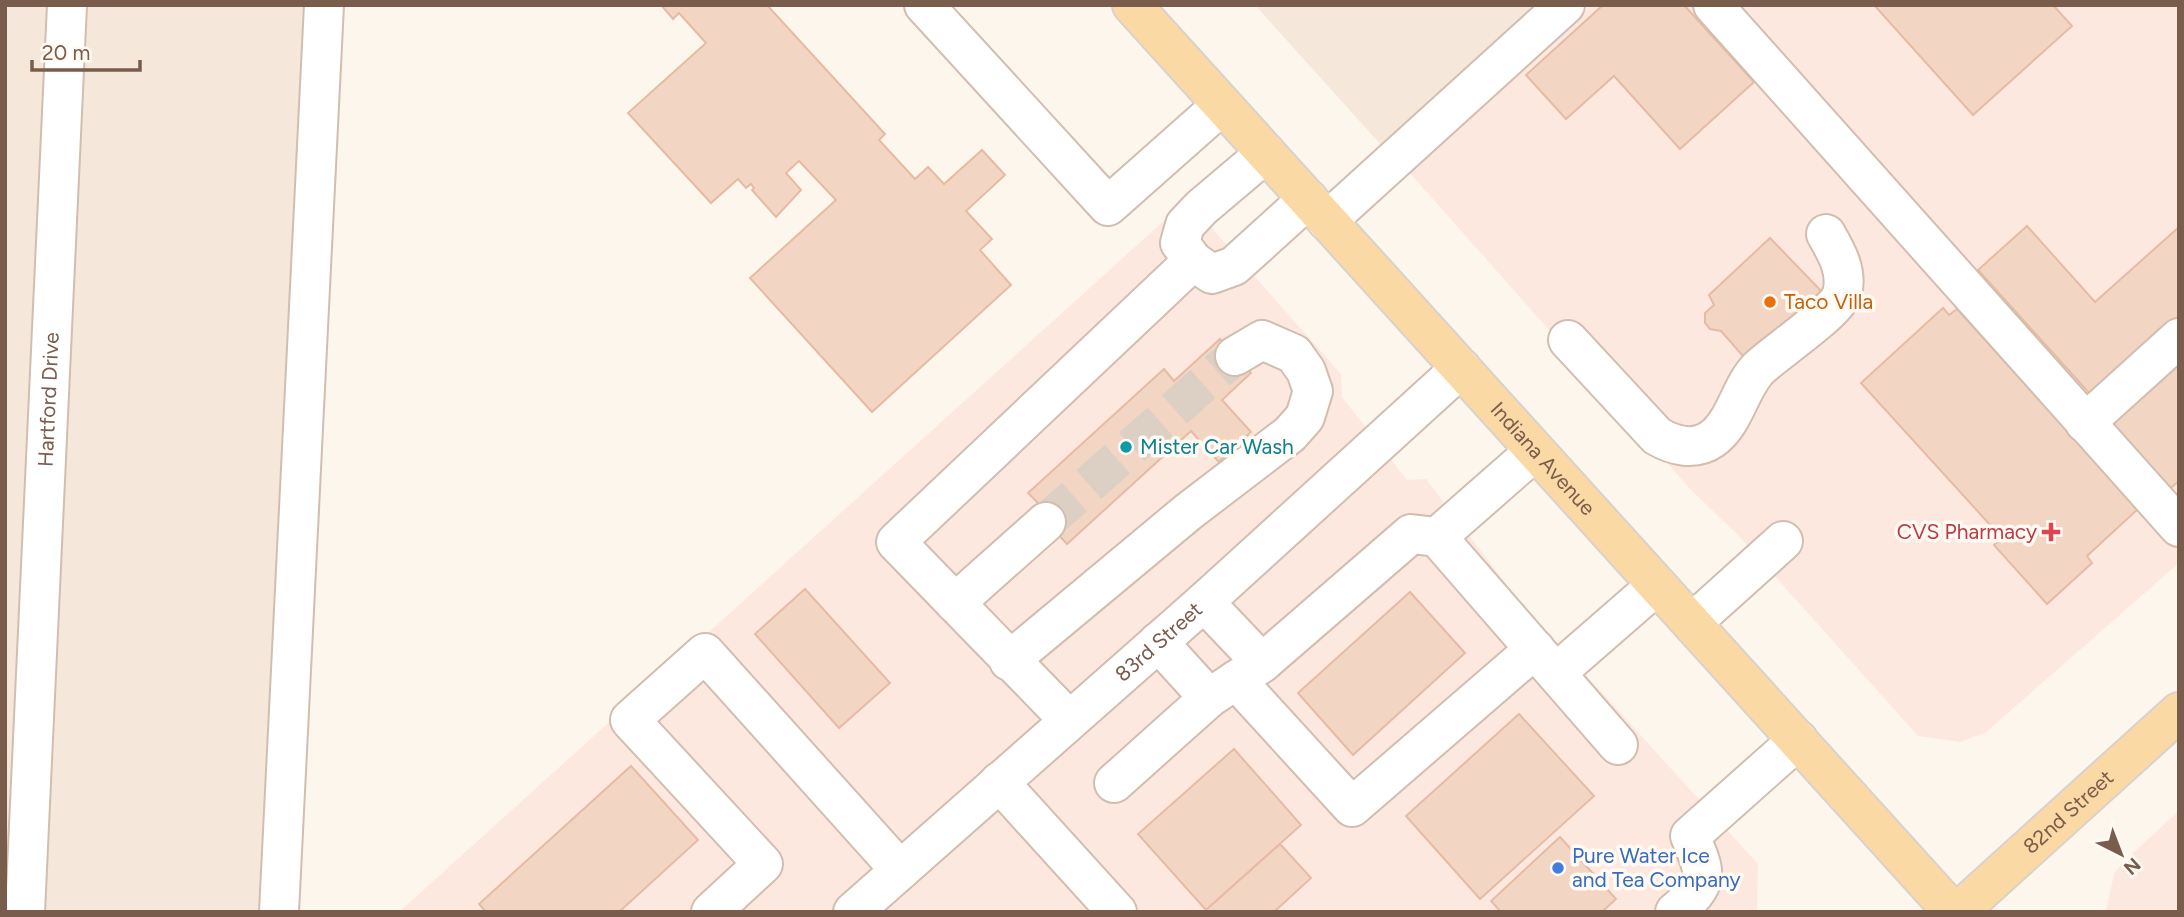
<svg xmlns="http://www.w3.org/2000/svg" width="2184" height="917" viewBox="0 0 2184 917" font-family="Figtree,sans-serif">
  <rect width="100%" height="100%" fill="#fdf6ec"/>
  <!-- residential -->
  <g fill="#f5e8da">
    <path d="M5 5H309L263 912H5Z"/>
    <path d="M1255 5H1540L1382 146Z"/>
  </g>
  <!-- commercial -->
  <g fill="#fde8e0">
    <path d="M1592 5H2179V563L1985 733 1960 742 1918 736 1738 535 1691 490 1408 171Z"/>
    <path d="M1187 200 1341 374 1342 397 1407 480 1426 479 1523 606 1758 864 1757 912H399Z"/>
    <path d="M2179 811V912H2106L2114 874 2123 862Z"/>
  </g>
  <!-- building -->
  <g fill="#f3d5c3" stroke="#e6bba3" stroke-width="2">
    <path d="M661 5H767L885 134 879 140 915 179 928 167 944 184 982 150 1005 175 966 211 992 239 980 250 1011 285 872 412 750 278 836 200 799 161 786 173 801 190 776 217 752 190 754 188 751 184 746 188 738 179 711 203 628 113 706 43 679 13 673 19Z"/>
    <path d="M1603 5H1684L1754 82 1680 149 1614 76 1566 119 1526 75Z"/>
    <path d="M1874 5H2053L2072 26 1973 115Z"/>
    <path d="M2027 226 2095 302 2179 227V316L2091 395 1978 270Z"/>
    <path d="M1770 238 1825 295 1750 364 1721 331 1710 329 1705 323V313L1714 305 1709 295Z"/>
    <path d="M1943 308 1949 315 1957 309 2138 509 2087 556 2092 563 2047 604 1994 545 2002 538 1861 383Z"/>
    <path d="M1220 339 1251 373 1222 400 1251 432 1219 462 1191 431 1067 544 1033 507 1038 503 1028 493 1164 369 1174 381Z"/>
    <path d="M2179 348V481L2167 491 2101 418Z"/>
    <path d="M805 589 890 683 839 728 755 634Z"/>
    <path d="M1410 592 1465 653 1353 755 1298 693Z"/>
    <path d="M1519 714 1594 796 1480 899 1406 816Z"/>
    <path d="M1234 749 1301 825 1206 910 1138 834Z"/>
    <path d="M631 766 698 840 619 912H486L479 904Z"/>
    <path d="M1560 837 1616 899 1602 912H1501L1491 901Z"/>
    <path d="M1280 844 1311 878 1274 912H1208L1206 910Z"/>
  </g>
  <g fill="none" stroke-linecap="round" stroke-linejoin="round">
    <!-- minor-tunnel -->
    <path stroke="#dcd0c4" stroke-width="38" stroke-dasharray="38 19" stroke-linecap="butt" d="M1046 522 1235 356"/>
    <defs>
      <g id="minor">
        <path d="M924 5 1108 206 1222 105"/>
        <path d="M1713 5 2179 527"/>
        <path d="M1327 221 1565 5"/>
        <path d="M1193 261 1180 243 1185 225 1201 208 1266 153"/>
        <path d="M1568 340 1657 436C1674 446 1695 451 1712 439 1735 423 1740 387 1759 368 1776 352 1837 311 1842 294 1848 272 1837 253 1826 234"/>
        <path d="M2085 423 2179 338"/>
        <path d="M1535 451 1437 537 1618 745"/>
        <path d="M1204 602 1262 663"/>
        <path d="M955 603 1046 522"/>
        <path d="M1692 623 1783 541"/>
        <path d="M1158 642 1209 698"/>
        <path d="M1009 661 1188 512 1290 434 1305 417 1313 391 1306 371 1294 354 1262 340 1235 356"/>
        <path d="M1556 673 1657 585"/>
        <path d="M1236 680 1352 807 1535 649"/>
        <path d="M1069 720 896 542 1193 261 1212 274 1234 266 1308 199"/>
        <path d="M999 782 1117 912"/>
        <path d="M1114 783 1209 698 1262 663 1411 534 1437 537"/>
        <path id="s1" d="M25 912 67 5"/>
        <path d="M279 912 324 5"/>
        <path d="M711 912 763 864 630 720 705 653 900 870"/>
        <path id="s2" d="M853 912 1204 602 1461 368"/>
        <path d="M1675 912C1710 883 1707 875 1690 836L1798 740"/>
      </g>
      <g id="major">
        <path id="s3" d="M1132 5 1953 912"/>
        <path id="s4" d="M1958 912 2179 712"/>
      </g>
    </defs>
    <!-- minor casing -->
    <use href="#minor" stroke="#d1beb0" stroke-width="42"/>
    <!-- major casing -->
    <use href="#major" stroke="#dad1cd" stroke-width="42"/>
    <!-- minor -->
    <use href="#minor" stroke="#fff" stroke-width="38"/>
    <!-- major -->
    <use href="#major" stroke="#fbd9a5" stroke-width="38"/>
  </g>
  <!-- markers -->
  <circle fill="#e8710a" stroke="#fffaf3" stroke-width="2.5" cx="1770" cy="302" r="7"/>
  <circle fill="#0f9aa8" stroke="#fffaf3" stroke-width="2.5" cx="1126" cy="447" r="7"/>
  <path fill="#e0444e" stroke="#fffaf3" stroke-width="2.5" d="M2047.5 521.5h7v7h7v7h-7v7h-7v-7h-7v-7h7z"/>
  <circle fill="#3f7fe0" stroke="#fffaf3" stroke-width="2.5" cx="1558" cy="868" r="7"/>
  <g text-anchor="middle" stroke-width="7" stroke-linejoin="round" paint-order="stroke">
    <!-- food labels -->
    <g font-size="21" fill="#c56008" stroke="#fffaf3" text-anchor="start">
      <text x="1784" y="309">Taco Villa</text>
    </g>
    <!-- street labels -->
    <g font-size="21" fill="#7a5c4d" stroke="#fffaf3">
      <text dy="7" stroke="none"><textPath href="#s1" startOffset="513">Hartford Drive</textPath></text>
      <text dy="7" stroke="none"><textPath href="#s3" startOffset="612">Indiana Avenue</textPath></text>
      <text dy="7" stroke="none"><textPath href="#s2" startOffset="408">83rd Street</textPath></text>
      <text dy="7" stroke="none"><textPath href="#s4" startOffset="149">82nd Street</textPath></text>
    </g>
    <!-- culture labels -->
    <g font-size="21" fill="#0d838f" stroke="#fffaf3" text-anchor="start">
      <text x="1140" y="454">Mister Car Wash</text>
    </g>
    <!-- health labels -->
    <g font-size="21" fill="#be3a42" stroke="#fffaf3" text-anchor="end">
      <text x="2037" y="539">CVS Pharmacy</text>
    </g>
    <!-- shop labels -->
    <g font-size="21" fill="#366cbe" stroke="#fffaf3" text-anchor="start">
      <text x="1572" y="863">Pure Water Ice<tspan x="1572" dy="24">and Tea Company</tspan></text>
    </g>
  </g>
  <!-- border -->
  <rect width="2184" height="917" fill="none" stroke="#7a5c4d" stroke-width="14"/>
  <!-- north arrow -->
  <g transform="translate(2121 854) rotate(138)" stroke="#fffaf3" stroke-width="5" paint-order="stroke">
  <path d="M0-5L12 26L0 18L-12 26Z" fill="#7a5c4d"/>
  <text y="-10" font-size="19" font-weight="bold" text-anchor="middle" fill="#7a5c4d">N</text>
  </g>
  <!-- scale -->
  <path d="M32 60v10h108v-10" fill="none" stroke="#7a5c4d" stroke-width="3.5"/>
  <text x="42" y="60" font-size="21" fill="#7a5c4d" stroke="#fffaf3" stroke-width="5" paint-order="stroke">20 m</text>
</svg>
